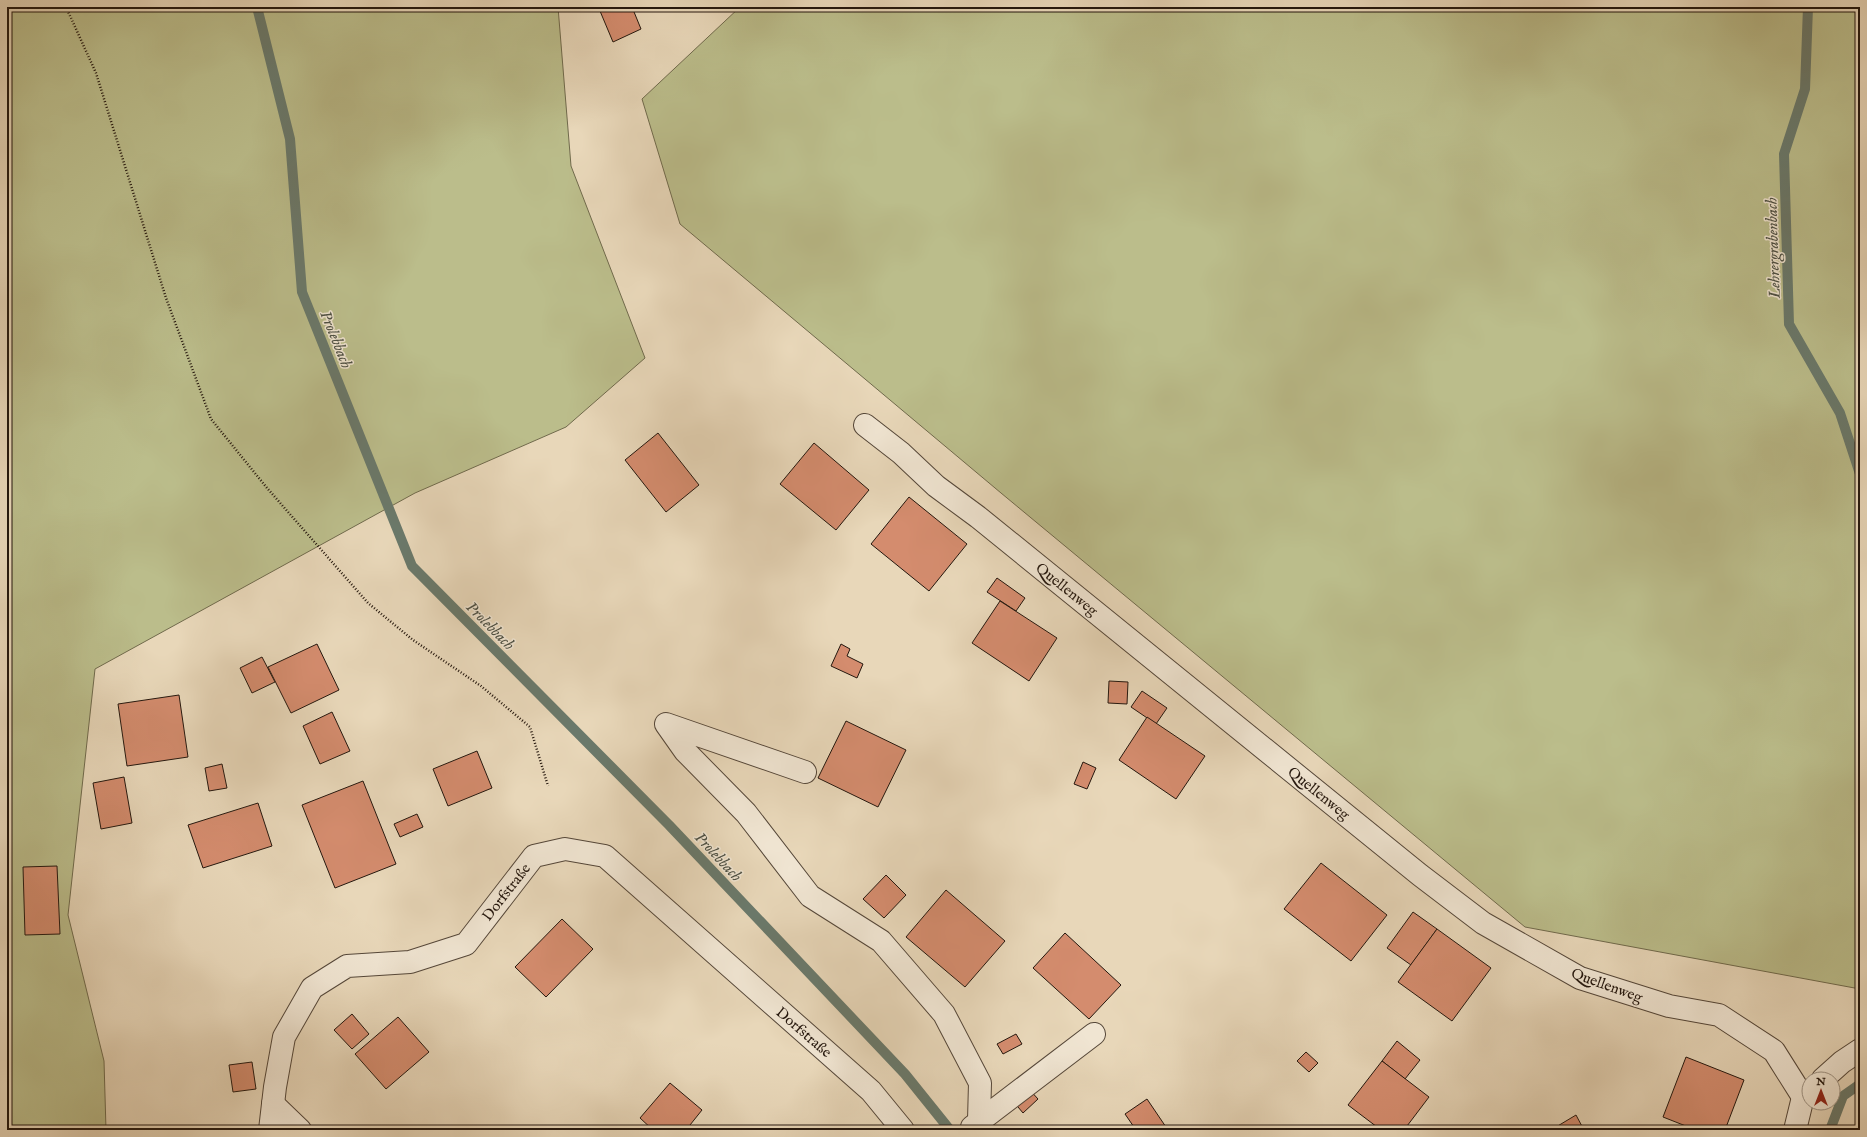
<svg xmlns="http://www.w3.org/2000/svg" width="1867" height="1137" viewBox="0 0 1867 1137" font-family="'IM FELL English',serif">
  <rect width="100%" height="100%" fill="#e8d7b9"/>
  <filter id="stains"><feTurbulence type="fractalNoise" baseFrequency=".005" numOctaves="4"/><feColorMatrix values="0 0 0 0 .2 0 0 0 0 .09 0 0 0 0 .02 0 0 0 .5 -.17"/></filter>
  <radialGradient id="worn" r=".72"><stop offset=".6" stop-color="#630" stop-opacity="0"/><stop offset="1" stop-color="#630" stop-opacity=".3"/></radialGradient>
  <!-- green -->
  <g fill="#bbbd8b" stroke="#706a4c">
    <path d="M7 7H558L571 166 645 358 566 427 415 493 95 669 68 915 104 1061 106 1130H7Z"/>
    <path d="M740 7H1860V989L1525 927 1001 493 680 224 642 99Z"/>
  </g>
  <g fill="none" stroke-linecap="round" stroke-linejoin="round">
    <!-- stream -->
    <g stroke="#6a796b" stroke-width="10">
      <path d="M257 7 290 139 302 292 412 566 669 825 905 1074 950 1130"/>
      <path d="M1808 7 1805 89 1784 154 1789 324 1840 413 1860 474"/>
      <path d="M1830 1130 1843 1096 1860 1084"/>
    </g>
  </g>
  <!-- building -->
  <g fill="#d48c6e" stroke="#24170e">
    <path d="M609 7H632L641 29 613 42 600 11Z"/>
    <path d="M658 433 699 485 666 512 625 460Z"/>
    <path d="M814 443 869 490 836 530 780 484Z"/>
    <path d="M909 497 967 544 929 591 871 544Z"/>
    <path d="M997 578 1025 598 1016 611 987 592Z"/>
    <path d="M1000 601 1057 638 1029 681 972 643Z"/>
    <path d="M317 644 339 690 291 713 268 667Z"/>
    <path d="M841 644 850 649 847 656 863 664 857 678 831 666Z"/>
    <path d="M262 657 275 682 252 693 240 668Z"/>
    <path d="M1109 681 1128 682 1127 704 1108 703Z"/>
    <path d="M1142 691 1167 708 1156 724 1131 707Z"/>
    <path d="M179 695 188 757 127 766 118 704Z"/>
    <path d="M332 712 350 751 320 764 303 726Z"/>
    <path d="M1147 717 1205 756 1176 799 1119 760Z"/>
    <path d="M846 721 906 750 878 807 818 778Z"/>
    <path d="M477 751 492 788 448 806 433 769Z"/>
    <path d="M1083 762 1096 768 1087 789 1074 784Z"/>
    <path d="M222 764 227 788 209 791 205 768Z"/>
    <path d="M124 777 132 823 101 829 93 783Z"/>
    <path d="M363 781 396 864 335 888 302 805Z"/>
    <path d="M258 803 272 846 203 868 188 825Z"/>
    <path d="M417 814 423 827 400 837 394 824Z"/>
    <path d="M1321 863 1387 915 1351 961 1284 909Z"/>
    <path d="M57 866 60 934 25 935 23 867Z"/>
    <path d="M886 875 906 895 884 918 863 899Z"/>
    <path d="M946 890 1005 941 965 987 906 937Z"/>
    <path d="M1413 912 1437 929 1411 965 1387 948Z"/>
    <path d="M562 919 593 949 546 997 515 967Z"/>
    <path d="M1437 929 1491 968 1452 1021 1398 982Z"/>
    <path d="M1065 933 1121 985 1089 1019 1033 968Z"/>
    <path d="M352 1014 369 1034 352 1049 334 1030Z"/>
    <path d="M398 1017 429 1052 386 1089 355 1054Z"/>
    <path d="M1016 1034 1022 1044 1003 1054 997 1044Z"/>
    <path d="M1397 1041 1420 1060 1405 1079 1382 1061Z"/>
    <path d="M1306 1052 1318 1063 1309 1072 1297 1061Z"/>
    <path d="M1686 1057 1744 1080 1725 1130H1696L1663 1117Z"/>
    <path d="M1382 1061 1429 1097 1404 1130H1381L1348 1105Z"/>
    <path d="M252 1062 256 1089 233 1092 229 1065Z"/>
    <path d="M670 1083 702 1110 686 1130H653L640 1118Z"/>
    <path d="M1028 1088 1038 1099 1023 1113 1013 1101Z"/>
    <path d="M1147 1099 1168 1130H1136L1125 1114Z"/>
    <path d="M1576 1115 1584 1130H1551Z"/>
  </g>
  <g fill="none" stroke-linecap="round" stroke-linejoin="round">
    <defs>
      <g id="minor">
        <path d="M865 425 901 453 936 486 978 517 1420 875 1483 923 1580 978 1669 1006 1719 1015 1774 1051 1803 1097"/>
        <path d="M805 772 666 724 685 751 746 813 810 896 881 941 944 1014 980 1083 979 1120"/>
        <path d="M1823 1079 1842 1062 1860 1050"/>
        <path d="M273 1104 300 1130"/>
        <path d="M972 1127 1094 1034"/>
        <path d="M270 1130 275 1087 284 1037 312 988 347 966 410 962 466 944 534 856 565 849 605 856 871 1091 903 1130"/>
        <path d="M1795 1130 1803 1097 1809 1092"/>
      </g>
    </defs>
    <!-- minor casing -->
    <use href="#minor" stroke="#554739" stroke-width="24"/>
    <!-- path -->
    <path stroke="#24170e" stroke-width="2.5" stroke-dasharray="1 2" stroke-linecap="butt" d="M66 7 96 73 166 298 211 419 267 488 368 603 413 640 481 686 530 727 548 786"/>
    <!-- minor -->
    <use href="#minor" stroke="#f0e5d2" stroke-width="22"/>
  </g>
  <g text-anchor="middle" stroke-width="3" stroke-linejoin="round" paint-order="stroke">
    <!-- street labels -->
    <g font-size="15" fill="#24170e" stroke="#f0e5d2">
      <text transform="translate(1067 589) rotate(39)" y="5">Quellenweg</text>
      <text transform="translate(1319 793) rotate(39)" y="5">Quellenweg</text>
      <text transform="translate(506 892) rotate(-52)" y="5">Dorfstraße</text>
      <text transform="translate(1607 985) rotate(20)" y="5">Quellenweg</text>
      <text transform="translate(804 1032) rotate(41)" y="5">Dorfstraße</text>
    </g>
    <!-- water labels -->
    <g font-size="16" font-style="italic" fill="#4d5044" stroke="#f0e5d2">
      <text transform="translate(1772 248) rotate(-92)" y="6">Lehrergrabenbach</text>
      <text transform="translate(337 339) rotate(68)" y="6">Prolebbach</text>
      <text transform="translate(491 625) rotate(45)" y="6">Prolebbach</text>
      <text transform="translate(719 856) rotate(47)" y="6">Prolebbach</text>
    </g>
  </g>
  <!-- margin -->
  <rect width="1867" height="1137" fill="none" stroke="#e8d7b9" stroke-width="24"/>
  <rect x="8" y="8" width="1851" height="1121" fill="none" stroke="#24170e" stroke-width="2"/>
  <rect x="12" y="12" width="1843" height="1113" fill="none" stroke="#24170e"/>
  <!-- north arrow -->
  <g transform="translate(1821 1091)"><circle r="19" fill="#f0e5d2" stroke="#9e9384"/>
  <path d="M0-3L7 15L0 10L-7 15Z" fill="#8f2418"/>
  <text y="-6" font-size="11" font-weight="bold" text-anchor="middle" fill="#24170e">N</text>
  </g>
  <rect width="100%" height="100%" filter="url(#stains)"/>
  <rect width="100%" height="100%" fill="url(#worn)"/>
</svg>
